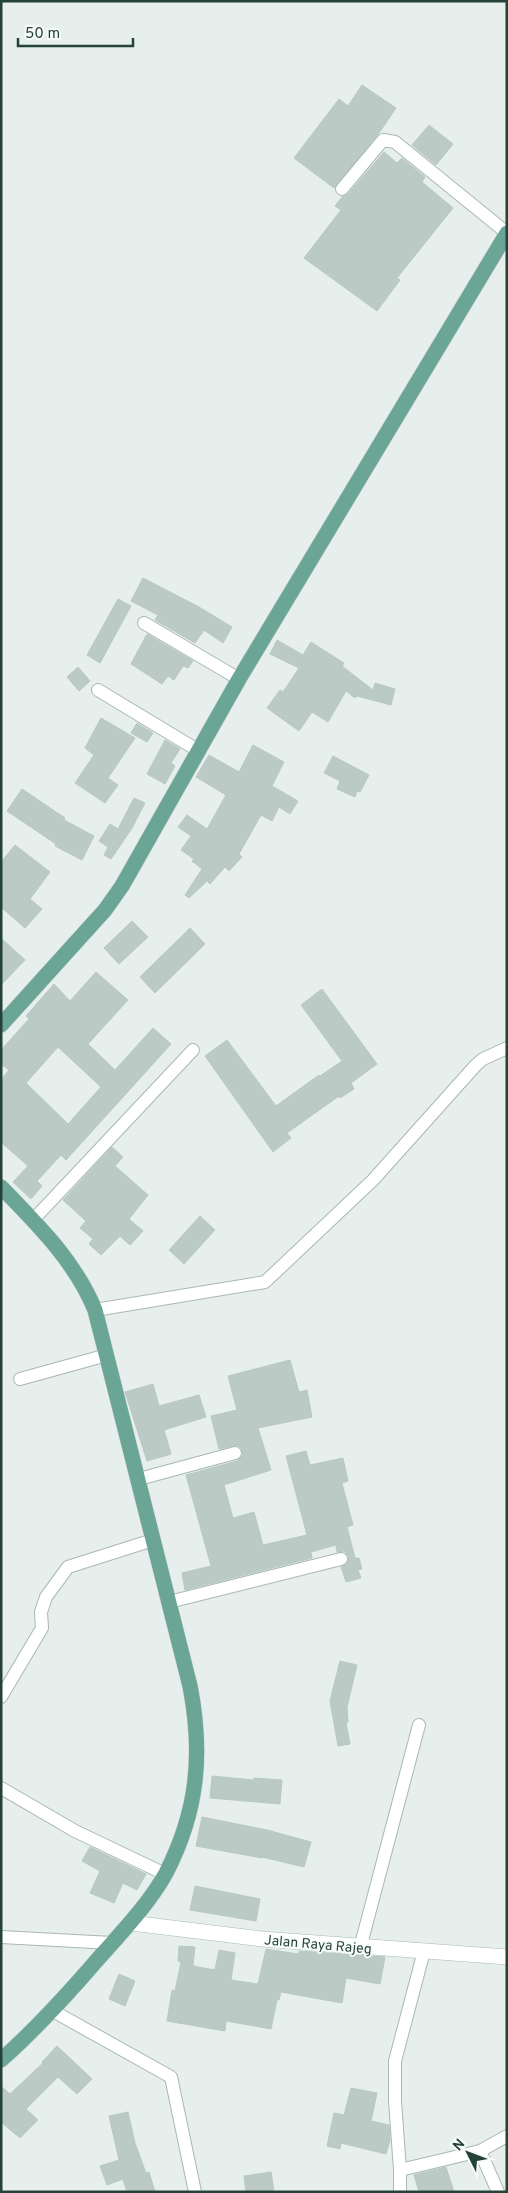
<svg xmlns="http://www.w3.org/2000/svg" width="508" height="2193" viewBox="0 0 508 2193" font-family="Overpass,sans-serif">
  <rect width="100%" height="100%" fill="#e6efeb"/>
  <!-- building -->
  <g fill="#bbcac4" stroke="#b8c9c2" fill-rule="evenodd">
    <path d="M362 85 396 108 379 133 334 188 294 158 339 99 348 106Z"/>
    <path d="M429 125 453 144 436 165 412 145Z"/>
    <path d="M384 152 397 163 402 158 425 177 422 182 453 208 397 278 400 280 377 311 304 258 341 210 335 206 342 197 348 194Z"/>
    <path d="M143 578 199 607 232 627 223 643 204 630 195 643 155 620 158 615 131 601Z"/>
    <path d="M118 599 131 606 100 663 87 655Z"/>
    <path d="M147 634 193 661 188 668 183 666 174 680 168 676 162 684 131 664Z"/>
    <path d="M277 640 303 655 311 642 344 663 342 666 373 690 375 683 395 689 391 705 357 696 355 698 346 691 328 722 312 712 299 731 267 708 280 690 283 692 299 668 270 654Z"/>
    <path d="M78 667 90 681 79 691 67 677Z"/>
    <path d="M101 718 135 738 108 778 118 785 105 803 75 783 94 755 85 748Z"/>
    <path d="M137 723 153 733 147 742 131 733Z"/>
    <path d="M165 740 180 749 171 763 175 766 165 784 147 774Z"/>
    <path d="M253 745 284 762 272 786 298 801 290 814 279 807 272 821 261 815 239 854 242 857 229 871 225 867 210 884 207 881 189 898 185 895 202 869 192 861 194 859 181 850 191 836 178 827 187 815 207 829 226 795 196 777 209 755 239 772Z"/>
    <path d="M333 756 369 775 360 792 357 791 355 797 337 789 340 781 324 773Z"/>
    <path d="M22 789 65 818 64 820 94 836 82 860 55 846 56 844 7 811Z"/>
    <path d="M134 798 145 803 132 828 111 859 104 855 108 847 99 841 110 824 118 829Z"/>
    <path d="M15 845 50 872 30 899 42 909 25 928 1 907V862Z"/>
    <path d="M132 921 148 937 119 964 104 948Z"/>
    <path d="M190 928 205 944 155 993 140 977Z"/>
    <path d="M1 938 25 960 1 985Z"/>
    <path d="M96 972 128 1000 88 1044 115 1070 153 1028 171 1044 66 1160 61 1155 37 1181 42 1186 31 1199 13 1182 28 1166 1 1142V1080L9 1070 1 1064V1050L29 1019 26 1016 54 984 70 1001ZM58 1047 101 1087 68 1124 26 1083Z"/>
    <path d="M322 989 377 1064 351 1083 354 1089 340 1098 339 1096 287 1133 291 1138 273 1152 205 1056 227 1040 276 1106 319 1075 320 1076 342 1061 301 1005Z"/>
    <path d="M112 1147 123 1157 115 1166 148 1195 129 1219 143 1231 130 1245 120 1236 101 1255 89 1244 93 1239 80 1228 86 1221 63 1200Z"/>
    <path d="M200 1216 215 1230 184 1264 169 1250Z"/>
    <path d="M290 1360 299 1392 307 1390 312 1417 258 1428 271 1470 224 1485 233 1518 254 1512 263 1545 307 1535 286 1456 306 1451 310 1465 343 1458 348 1481 342 1483 353 1525 347 1527 355 1558H359L362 1569 358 1570 361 1578 346 1582 341 1567 347 1564 349 1557 344 1551 337 1552 336 1545 311 1552 312 1558 185 1590 182 1573 211 1566 186 1475 237 1461 243 1455 241 1448 237 1445 219 1449 211 1416 237 1410 228 1376Z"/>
    <path d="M153 1384 159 1406 199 1395 206 1417 164 1430 171 1454 147 1461 125 1392Z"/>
    <path d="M340 1661 357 1665 347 1707 348 1722 346 1723 350 1744 338 1746 330 1701Z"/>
    <path d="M212 1776 254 1780V1778L282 1780 280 1804 210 1798Z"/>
    <path d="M202 1817 267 1830 311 1842 304 1867 262 1857V1858L196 1846Z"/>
    <path d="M90 1847 146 1874 137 1890 123 1883 114 1903 90 1893 100 1871 82 1861Z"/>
    <path d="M195 1886 260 1899 256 1921 190 1910Z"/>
    <path d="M179 1946 195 1947 193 1966 215 1970 219 1950 235 1953 231 1980 258 1984 266 1949 298 1954 299 1951 385 1957 380 1984 346 1978 342 2003 281 1992 279 2000H277L271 2029 226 2021 225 2031 167 2021 172 1990 175 1991 181 1962 178 1961Z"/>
    <path d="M119 1974 135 1981 125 2006 109 1999Z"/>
    <path d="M57 2046 92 2079 77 2094 58 2077 26 2109 38 2120 20 2138 1 2122V2086L10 2094 43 2063 42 2062Z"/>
    <path d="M351 2088 377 2093 371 2121 389 2125 390 2140 386 2154 341 2143 340 2149 327 2146 334 2113 344 2115Z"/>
    <path d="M128 2112 135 2143 146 2173 149 2172 155 2192H127L123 2179 107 2185 100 2166 119 2160 109 2116Z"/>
    <path d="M446 2167 454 2192H419L414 2175Z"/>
    <path d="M271 2172 274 2192H246L244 2176Z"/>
  </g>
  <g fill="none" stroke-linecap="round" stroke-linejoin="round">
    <defs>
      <g id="street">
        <path d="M342 189 383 140 395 142 507 233"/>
        <path d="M144 623 239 679"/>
        <path d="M98 690 199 751"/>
        <path d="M33 1220 193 1050"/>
        <path d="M95 1310 265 1282 373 1180 476 1065 483 1059 507 1048"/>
        <path d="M20 1379 107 1355"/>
        <path d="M139 1479 235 1453"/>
        <path d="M169 1602 341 1559"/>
        <path d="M1 1697 42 1628 41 1612 46 1597 68 1567 153 1540"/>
        <path d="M1 1788 75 1831 165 1874"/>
        <path d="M1 1937 112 1943"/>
        <path d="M360 1948 419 1725"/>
        <path d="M53 2011 171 2077 195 2192"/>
        <path d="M480 2151 498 2192"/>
        <path d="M400 2170 480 2151 507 2136"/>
        <path d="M400 2192V2170L395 2101V2061L424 1951"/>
      </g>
      <path id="secondary" d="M131 1923 262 1939 507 1957"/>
      <g id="primary">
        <path d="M1 1025 105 910 122 886 239 679 507 233"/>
        <path d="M1 1187C37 1224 75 1261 95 1310L190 1686C203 1753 198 1811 166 1873 149 1904 121 1933 98 1959 67 1995 36 2029 1 2060"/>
      </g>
    </defs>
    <!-- street casing -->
    <use href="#street" stroke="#a8b8b2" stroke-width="14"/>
    <!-- secondary casing -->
    <use href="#secondary" stroke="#a4bbb3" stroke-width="16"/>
    <!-- primary casing -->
    <use href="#primary" stroke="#c2cac8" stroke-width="16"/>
    <!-- street -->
    <use href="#street" stroke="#fff" stroke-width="12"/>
    <!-- secondary -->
    <use href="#secondary" stroke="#fff" stroke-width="15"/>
    <!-- primary -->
    <use href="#primary" stroke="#6aa596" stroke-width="15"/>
  </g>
  <g text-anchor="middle" stroke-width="4" stroke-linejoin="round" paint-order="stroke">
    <!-- street labels -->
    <g font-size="14" fill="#24423a" stroke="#f7fbf9">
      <text transform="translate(318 1944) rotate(5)" y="5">Jalan Raya Rajeg</text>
    </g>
  </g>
  <!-- border -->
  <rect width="508" height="2193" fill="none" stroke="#24423a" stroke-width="5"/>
  <!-- north arrow -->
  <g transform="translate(468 2153) rotate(312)" stroke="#f7fbf9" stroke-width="4" paint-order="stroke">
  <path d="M0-4L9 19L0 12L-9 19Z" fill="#24423a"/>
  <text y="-8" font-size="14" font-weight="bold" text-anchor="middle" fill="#24423a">N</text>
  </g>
  <!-- scale -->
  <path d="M18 38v8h115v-8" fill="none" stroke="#24423a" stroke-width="2.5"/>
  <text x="25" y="38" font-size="15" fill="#24423a" stroke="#f7fbf9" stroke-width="4" paint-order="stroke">50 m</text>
</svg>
